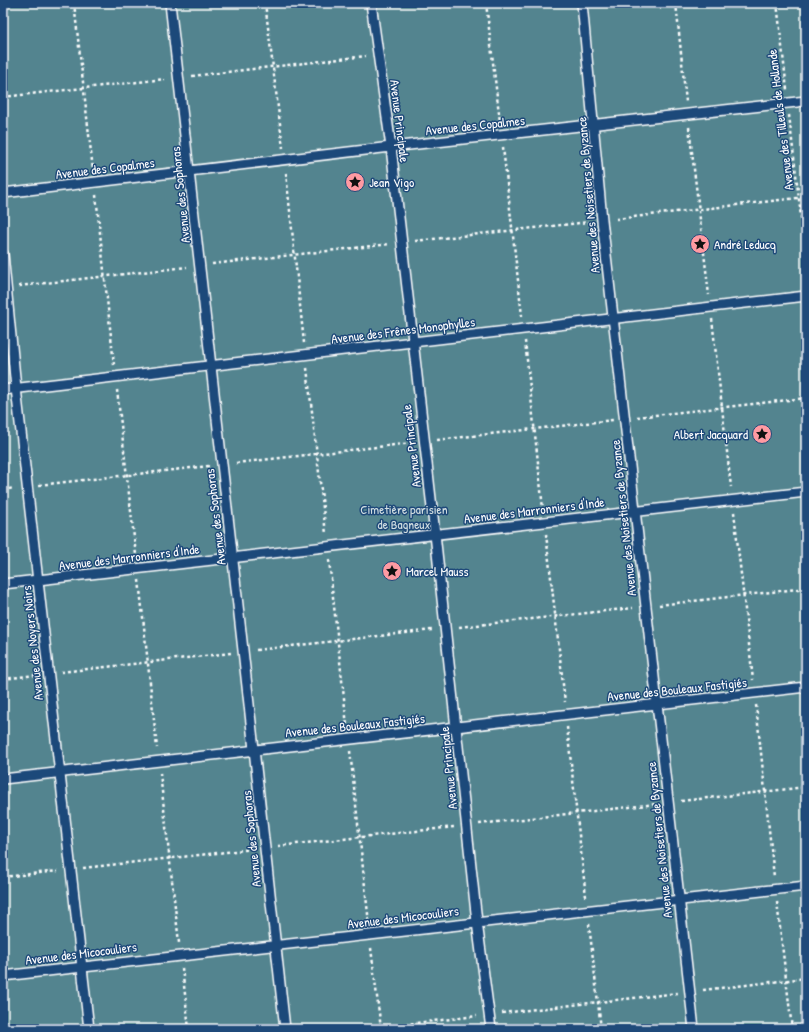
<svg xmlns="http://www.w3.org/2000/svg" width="809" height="1032" viewBox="0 0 809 1032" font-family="'Patrick Hand',sans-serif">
  <rect width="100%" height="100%" fill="#2a5282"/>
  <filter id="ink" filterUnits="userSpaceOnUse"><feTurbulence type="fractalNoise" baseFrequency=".025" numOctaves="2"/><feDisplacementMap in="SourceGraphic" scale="8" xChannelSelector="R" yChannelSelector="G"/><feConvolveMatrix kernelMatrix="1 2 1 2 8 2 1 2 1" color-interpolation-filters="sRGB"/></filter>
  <g filter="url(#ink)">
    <!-- green -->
    <rect fill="#52848f" stroke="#a8c2c7" x="3" y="3" width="803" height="1026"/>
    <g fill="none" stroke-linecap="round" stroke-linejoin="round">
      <defs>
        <g id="lane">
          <path d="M170 3C211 345 246 687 285 1029"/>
          <path d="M371 3 391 147 435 534 477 922 491 1029"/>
          <path d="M582 3 602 220 694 1029"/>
          <path d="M3 193 391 147 806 101"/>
          <path d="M3 254 16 388 89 1029"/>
          <path d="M3 390 806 296"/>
          <path d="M3 584 806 492"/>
          <path d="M3 779 806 687"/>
          <path d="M3 976 806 886"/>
        </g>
      </defs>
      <!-- lane casing -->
      <use href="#lane" stroke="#fff" stroke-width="12"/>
      <!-- path -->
      <g stroke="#fff" stroke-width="2.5" stroke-dasharray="3 3" stroke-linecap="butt">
        <path d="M74 3 93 170"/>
        <path d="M265 3 283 148"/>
        <path d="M486 3 500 122"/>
        <path d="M676 3 686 102"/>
        <path d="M777 3 787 90"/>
        <path d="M192 76 366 56"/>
        <path d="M3 97 165 79"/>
        <path d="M789 115 806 259"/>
        <path d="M689 127 709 295"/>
        <path d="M503 147 522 316"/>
        <path d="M286 173 304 343"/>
        <path d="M96 195 114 365"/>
        <path d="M616 219 806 197"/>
        <path d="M415 241 589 222"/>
        <path d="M212 264 390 244"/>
        <path d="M19 286 187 267"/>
        <path d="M712 319 731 487"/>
        <path d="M525 341 543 509"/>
        <path d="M307 368 326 534"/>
        <path d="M117 390 136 555"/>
        <path d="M637 417 806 398"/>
        <path d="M437 440 613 420"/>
        <path d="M236 463 412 443"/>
        <path d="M39 485 209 466"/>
        <path d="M3 490 14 488"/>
        <path d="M734 512 753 680"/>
        <path d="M546 534 565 702"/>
        <path d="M329 560 347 726"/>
        <path d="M139 580 157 748"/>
        <path d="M659 605 806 588"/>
        <path d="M459 627 633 608"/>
        <path d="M256 650 432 630"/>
        <path d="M61 672 231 653"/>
        <path d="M3 679 36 675"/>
        <path d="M756 705 774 877"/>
        <path d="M567 727 586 897"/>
        <path d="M350 751 369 923"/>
        <path d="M160 773 179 943"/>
        <path d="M681 801 806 787"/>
        <path d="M479 824 656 804"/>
        <path d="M278 846 454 827"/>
        <path d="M83 868 253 849"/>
        <path d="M3 877 58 871"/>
        <path d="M777 902 792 1029"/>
        <path d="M589 924 601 1029"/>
        <path d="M371 948 381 1029"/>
        <path d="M182 968 189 1029"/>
        <path d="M703 990 806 978"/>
        <path d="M502 1013 678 993"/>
        <path d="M363 1029 477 1016"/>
      </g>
      <!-- lane -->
      <use href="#lane" stroke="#1f4a7a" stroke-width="9"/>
    </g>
  </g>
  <!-- icons -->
  <defs>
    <symbol id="sight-disc" viewBox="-11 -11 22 22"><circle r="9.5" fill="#ff9aa2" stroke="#1f4a7a"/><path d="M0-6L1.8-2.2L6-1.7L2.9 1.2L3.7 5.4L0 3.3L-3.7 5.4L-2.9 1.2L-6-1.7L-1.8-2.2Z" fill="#111"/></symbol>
  </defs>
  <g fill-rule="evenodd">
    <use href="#sight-disc" x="344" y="171" width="22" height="22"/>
    <use href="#sight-disc" x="689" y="233" width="22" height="22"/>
    <use href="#sight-disc" x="751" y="423" width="22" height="22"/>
    <use href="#sight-disc" x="381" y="560" width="22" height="22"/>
  </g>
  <g text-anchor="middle" stroke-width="3" stroke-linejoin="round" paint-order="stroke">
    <!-- street labels -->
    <g font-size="13" fill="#fff" stroke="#1f4a7a">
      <text transform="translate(780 120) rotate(-97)" y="5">Avenue des Tilleuls de Hollande</text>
      <text transform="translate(400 121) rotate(83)" y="5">Avenue Principale</text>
      <text transform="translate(475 125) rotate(-6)" y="5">Avenue des Copalmes</text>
      <text transform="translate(105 168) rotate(-7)" y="5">Avenue des Copalmes</text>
      <text transform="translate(180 195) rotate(-96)" y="5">Avenue des Sophoras</text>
      <text transform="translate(588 195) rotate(-95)" y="5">Avenue des Noisetiers de Byzance</text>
      <text transform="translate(403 330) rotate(-7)" y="5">Avenue des Frênes Monophylles</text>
      <text transform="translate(411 446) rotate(-97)" y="5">Avenue Principale</text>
      <text transform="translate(534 510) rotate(-7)" y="5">Avenue des Marronniers d'Inde</text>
      <text transform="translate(215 517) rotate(-97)" y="5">Avenue des Sophoras</text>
      <text transform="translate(623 518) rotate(-96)" y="5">Avenue des Noisetiers de Byzance</text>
      <text transform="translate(129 557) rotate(-7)" y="5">Avenue des Marronniers d'Inde</text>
      <text transform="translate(32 643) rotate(-96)" y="5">Avenue des Noyers Noirs</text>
      <text transform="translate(677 689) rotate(-6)" y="5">Avenue des Bouleaux Fastigiés</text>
      <text transform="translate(355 725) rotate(-6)" y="5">Avenue des Bouleaux Fastigiés</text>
      <text transform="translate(448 768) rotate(-96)" y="5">Avenue Principale</text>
      <text transform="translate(251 839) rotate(-96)" y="5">Avenue des Sophoras</text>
      <text transform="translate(659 840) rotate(-96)" y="5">Avenue des Noisetiers de Byzance</text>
      <text transform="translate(403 917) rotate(-7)" y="5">Avenue des Micocouliers</text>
      <text transform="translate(81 953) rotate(-7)" y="5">Avenue des Micocouliers</text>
    </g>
    <!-- poi labels -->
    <g font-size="13" fill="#fff" stroke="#1f4a7a" text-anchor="start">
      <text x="369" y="187">Jean Vigo</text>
      <text x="714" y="249">André Leducq</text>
      <text x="748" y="439" text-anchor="end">Albert Jacquard</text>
      <text x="406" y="576">Marcel Mauss</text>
    </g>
    <!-- park labels -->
    <g font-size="13" fill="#d4e0e3" stroke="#1f4a7a">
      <text x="404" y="514">Cimetière parisien<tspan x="404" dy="15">de Bagneux</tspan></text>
    </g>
  </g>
  <!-- margin -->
  <rect width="809" height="1032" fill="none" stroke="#1f4a7a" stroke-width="16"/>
  <rect x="8" y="8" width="793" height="1016" fill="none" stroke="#fff" stroke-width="1.5" filter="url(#ink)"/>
</svg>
